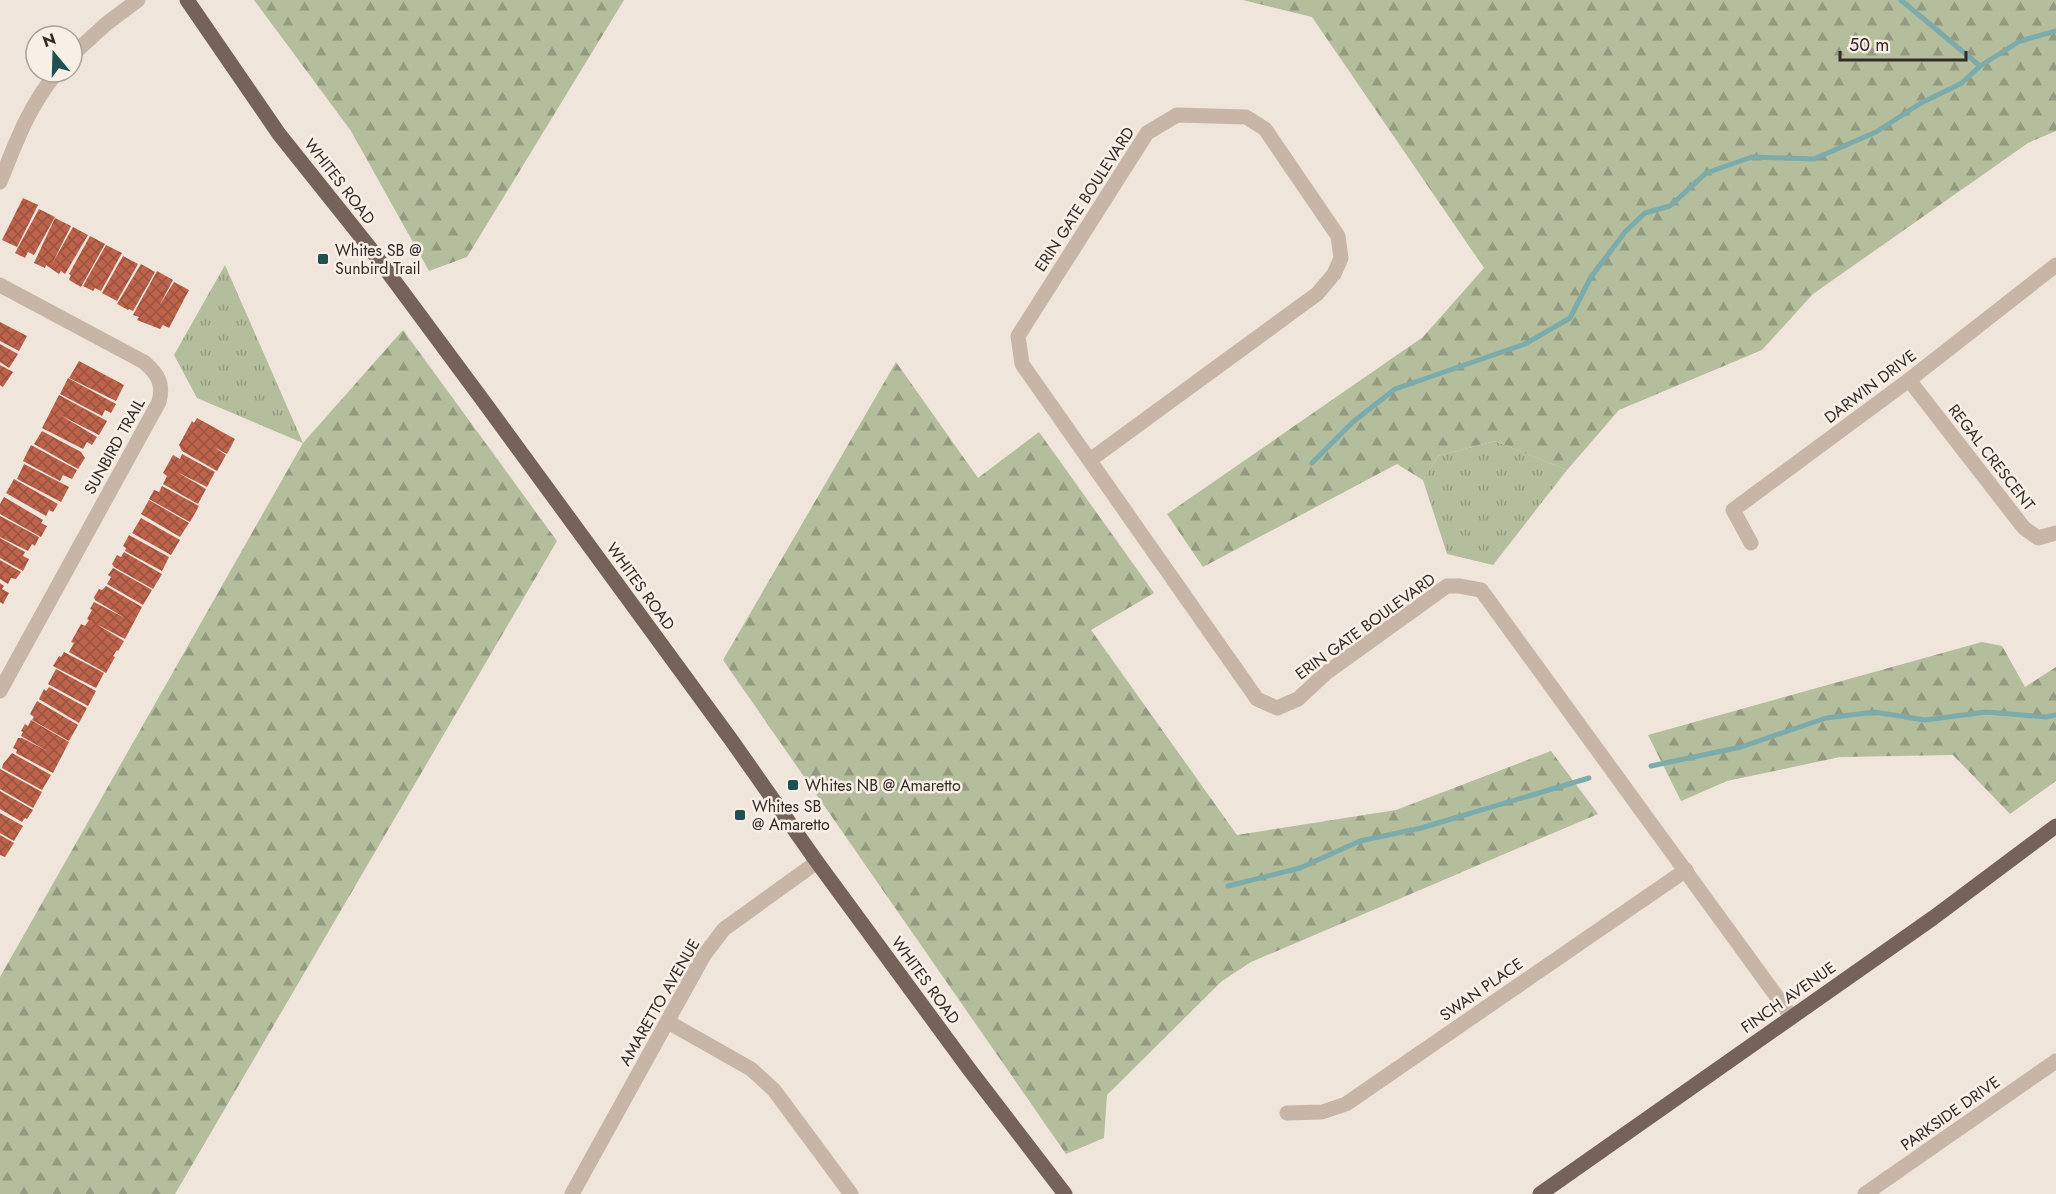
<svg xmlns="http://www.w3.org/2000/svg" width="2056" height="1194" viewBox="0 0 2056 1194" font-family="Jost,sans-serif">
  <defs>
    <pattern id="grass-tufts" width="24" height="20" patternUnits="userSpaceOnUse" patternTransform="scale(1.5)"><rect width="24" height="20" fill="#b4bd9c"/><path d="M3 7l-1-3M5 7V3M7 7l1-3M15 17l-1-3M17 17v-4M19 17l1-3" fill="none" stroke="#939a7f"/></pattern>
    <pattern id="forest-firs" width="22" height="20" patternUnits="userSpaceOnUse" patternTransform="scale(1.5)"><rect width="22" height="20" fill="#b4bd9c"/><path d="M5 1l3.5 6h-7zM16 11l3.5 6h-7z" fill="#939a7f"/></pattern>
    <pattern id="building-cross-hatch" width="8" height="8" patternUnits="userSpaceOnUse" patternTransform="scale(1.5)"><rect width="8" height="8" fill="#bd624b"/><path d="M0 0l8 8M0 8l8-8" fill="none" stroke="#9a513e"/></pattern>
  </defs>
  <rect width="100%" height="100%" fill="#f0e5db"/>
  <!-- grass -->
  <g fill="url(#grass-tufts)">
    <path d="M225 265 303 443 197 398 174 355Z"/>
    <path d="M1495 441 1567 470 1493 565 1447 554 1423 480 1438 456Z"/>
  </g>
  <!-- forest -->
  <g fill="url(#forest-firs)">
    <path d="M254 0H624L467 257 429 271 351 131Z"/>
    <path d="M1243 0H2056V131L2028 143 1813 294 1762 350 1619 410 1567 470 1495 441 1438 456 1423 480 1397 464 1203 567 1167 514 1423 337 1484 268 1312 17Z"/>
    <path d="M403 330 557 541 175 1194H0V977L303 443Z"/>
    <path d="M896 362 978 478 1039 432 1154 593 1091 630 1237 835 1396 810 1551 751 1598 814 1251 962 1222 981 1107 1095 1104 1138 1066 1154 723 660Z"/>
    <path d="M1982 642 2002 646 2025 687 2056 667V781L2010 814 1953 755 1840 757 1727 781 1681 801 1648 735Z"/>
  </g>
  <g fill="none" stroke-linecap="round" stroke-linejoin="round">
    <!-- stream -->
    <g stroke="#7cabab" stroke-width="5">
      <path d="M1901 0 1980 66"/>
      <path d="M1312 463 1353 422 1395 389 1525 344 1570 318 1591 277 1625 232 1645 213 1670 206 1706 173 1752 157 1814 159 1876 132 1921 103 1962 83 1980 66 2020 41 2056 31"/>
      <path d="M1651 766 1741 747 1826 718 1874 712 1925 720 1986 712 2046 717 2056 715"/>
      <path d="M1228 886 1300 868 1360 841 1421 828 1589 778"/>
    </g>
  </g>
  <!-- building -->
  <g fill="url(#building-cross-hatch)">
    <path d="M23 198 38 205 17 247 2 240Z"/>
    <path d="M39 209 55 217 34 255 28 252 25 258 15 253Z"/>
    <path d="M55 218 71 226 52 264 73 227 88 235 65 274 61 271 59 274 46 265 45 268 34 263Z"/>
    <path d="M90 236 105 244 81 287 69 280 71 275 69 274Z"/>
    <path d="M106 245 122 253 101 291 95 288 93 291 83 286Z"/>
    <path d="M123 256 138 264 117 301 102 293Z"/>
    <path d="M141 264 155 272 133 311 129 309 128 310 117 304Z"/>
    <path d="M157 271 173 280 159 306 174 282 189 290 169 328 163 325 160 329 137 320 139 317 133 315Z"/>
    <path d="M0 322 27 336 19 351 0 341Z"/>
    <path d="M0 344 18 354 9 368 0 362Z"/>
    <path d="M79 361 124 385 116 401 69 378Z"/>
    <path d="M0 365 13 372 3 387 0 385Z"/>
    <path d="M68 378 116 404 111 413 105 410 102 416 60 394Z"/>
    <path d="M59 395 107 421 99 435 60 415 97 437 92 445 87 442 83 449 42 428Z"/>
    <path d="M197 418 235 439 227 454 214 447 226 455 217 471 182 451 179 445 192 421 194 423Z"/>
    <path d="M42 431 81 452 85 458 78 469 34 444Z"/>
    <path d="M31 445 77 470 72 479 63 475 60 481 23 461Z"/>
    <path d="M182 454 215 472 207 487 177 472 206 489 198 504 163 484 167 476 163 473 173 455 180 459Z"/>
    <path d="M24 464 69 487 61 502 17 479Z"/>
    <path d="M14 479 58 504 53 512 49 510 46 516 6 493Z"/>
    <path d="M162 486 199 506 190 522 149 499 154 490 159 492Z"/>
    <path d="M4 497 43 520 41 523 47 526 41 537 0 514V504Z"/>
    <path d="M149 500 189 523 180 537 141 514Z"/>
    <path d="M0 516 39 537 35 546 32 544 28 551 0 537Z"/>
    <path d="M141 518 180 540 171 555 132 533Z"/>
    <path d="M129 535 169 557 162 571 125 551 126 548 123 546Z"/>
    <path d="M0 538 25 552 23 556 29 559 23 571 0 558Z"/>
    <path d="M124 552 162 574 153 589 114 567 112 564 117 555 121 557Z"/>
    <path d="M0 560 21 572 16 579 11 578 8 584 0 579Z"/>
    <path d="M113 568 152 590 143 605 107 584 111 577 108 575Z"/>
    <path d="M0 583 4 586 2 589 9 593 3 604 0 602Z"/>
    <path d="M106 586 142 607 125 639 96 624 124 641 118 651 117 650 113 656 115 657 106 673 69 652 74 643 71 642 81 624 85 626 89 620 87 619 92 610 90 609 94 602 125 618 95 600 94 597 99 589 102 590Z"/>
    <path d="M64 652 104 673 96 688 53 666 59 656 61 657Z"/>
    <path d="M56 669 96 691 88 706 48 684Z"/>
    <path d="M49 687 87 708 79 723 39 699 44 689 46 691Z"/>
    <path d="M37 701 78 725 69 741 32 720 34 717 30 714Z"/>
    <path d="M31 720 69 742 53 773 16 753 17 750 13 748 18 738H22L49 752 21 736 23 732 21 731 25 724 28 726Z"/>
    <path d="M12 753 51 775 42 790 2 768 3 764Z"/>
    <path d="M0 769 42 792 33 808 0 789Z"/>
    <path d="M0 791 33 810 27 819 25 818 22 822 0 809Z"/>
    <path d="M0 813 23 826 14 841 0 833Z"/>
    <path d="M0 835 14 843 5 857 0 855Z"/>
  </g>
  <g fill="none" stroke-linecap="round" stroke-linejoin="round">
    <!-- minor -->
    <g stroke="#c7b5a7" stroke-width="15">
      <path d="M72 55 106 24 138 0"/>
      <path d="M0 182C17 140 28 108 57 72"/>
      <path d="M0 285 144 362C158 374 164 384 159 402L0 691"/>
      <path d="M1909 380 2024 528 2038 538 2056 533"/>
      <path d="M1090 460 1317 294 1334 274 1341 258 1338 236 1265 129 1246 117 1177 115 1147 133 1018 336 1022 364 1257 699 1277 708 1298 699 1326 673 1447 586H1459L1481 590 1791 1016"/>
      <path d="M1751 543 1733 510 1909 380 2056 265"/>
      <path d="M668 1022 751 1069 774 1090 851 1194"/>
      <path d="M1287 1113 1322 1112 1346 1104 1686 870"/>
      <path d="M572 1194 704 955 724 929 817 862"/>
      <path d="M1865 1194 2056 1061"/>
    </g>
    <!-- major -->
    <g stroke="#756259" stroke-width="15">
      <path d="M187 0 279 134 370 248 487 406 732 741 817 862 969 1069 1065 1194"/>
      <path d="M1540 1194 1933 918 2056 826"/>
    </g>
  </g>
  <!-- markers -->
  <g fill="#205152" stroke="#f8efe7" stroke-width="2">
    <rect x="317" y="253" width="12" height="12" rx="3"/>
    <rect x="787" y="779" width="12" height="12" rx="3"/>
    <rect x="734" y="809" width="12" height="12" rx="3"/>
  </g>
  <g text-anchor="middle" stroke-width="5" stroke-linejoin="round" paint-order="stroke">
    <!-- street labels -->
    <g font-size="16" fill="#342b27" stroke="#f8efe7">
      <text transform="translate(340 181) rotate(52)" y="6">WHITES ROAD</text>
      <text transform="translate(1084 199) rotate(-57)" y="6">ERIN GATE BOULEVARD</text>
      <text transform="translate(1870 386) rotate(-37)" y="6">DARWIN DRIVE</text>
      <text transform="translate(114 446) rotate(-61)" y="6">SUNBIRD TRAIL</text>
      <text transform="translate(1992 457) rotate(52)" y="6">REGAL CRESCENT</text>
      <text transform="translate(641 586) rotate(54)" y="6">WHITES ROAD</text>
      <text transform="translate(1365 626) rotate(-36)" y="6">ERIN GATE BOULEVARD</text>
      <text transform="translate(926 980) rotate(54)" y="6">WHITES ROAD</text>
      <text transform="translate(1481 989) rotate(-35)" y="6">SWAN PLACE</text>
      <text transform="translate(1788 997) rotate(-35)" y="6">FINCH AVENUE</text>
      <text transform="translate(659 1002) rotate(-60)" y="6">AMARETTO AVENUE</text>
      <text transform="translate(1950 1113) rotate(-35)" y="6">PARKSIDE DRIVE</text>
    </g>
    <!-- poi labels -->
    <g font-size="16" fill="#342b27" stroke="#f8efe7" text-anchor="start">
      <text x="335" y="256">Whites SB @<tspan x="335" dy="18">Sunbird Trail</tspan></text>
      <text x="805" y="791">Whites NB @ Amaretto</text>
      <text x="752" y="812">Whites SB<tspan x="752" dy="18">@ Amaretto</tspan></text>
    </g>
  </g>
  <!-- north arrow -->
  <g transform="translate(54 54) rotate(341)"><circle r="28" fill="#f8efe7" stroke="#aaa19a" stroke-width="1.5"/>
  <path d="M0-4.5L10 22L0 15L-10 22Z" fill="#205152"/>
  <text y="-9" font-size="16" font-weight="bold" text-anchor="middle" fill="#342b27">N</text>
  </g>
  <!-- scale -->
  <path d="M1840 51v9h126v-9" fill="none" stroke="#342b27" stroke-width="3"/>
  <text x="1849" y="51" font-size="18" fill="#342b27" stroke="#f8efe7" stroke-width="4.5" paint-order="stroke">50 m</text>
</svg>
